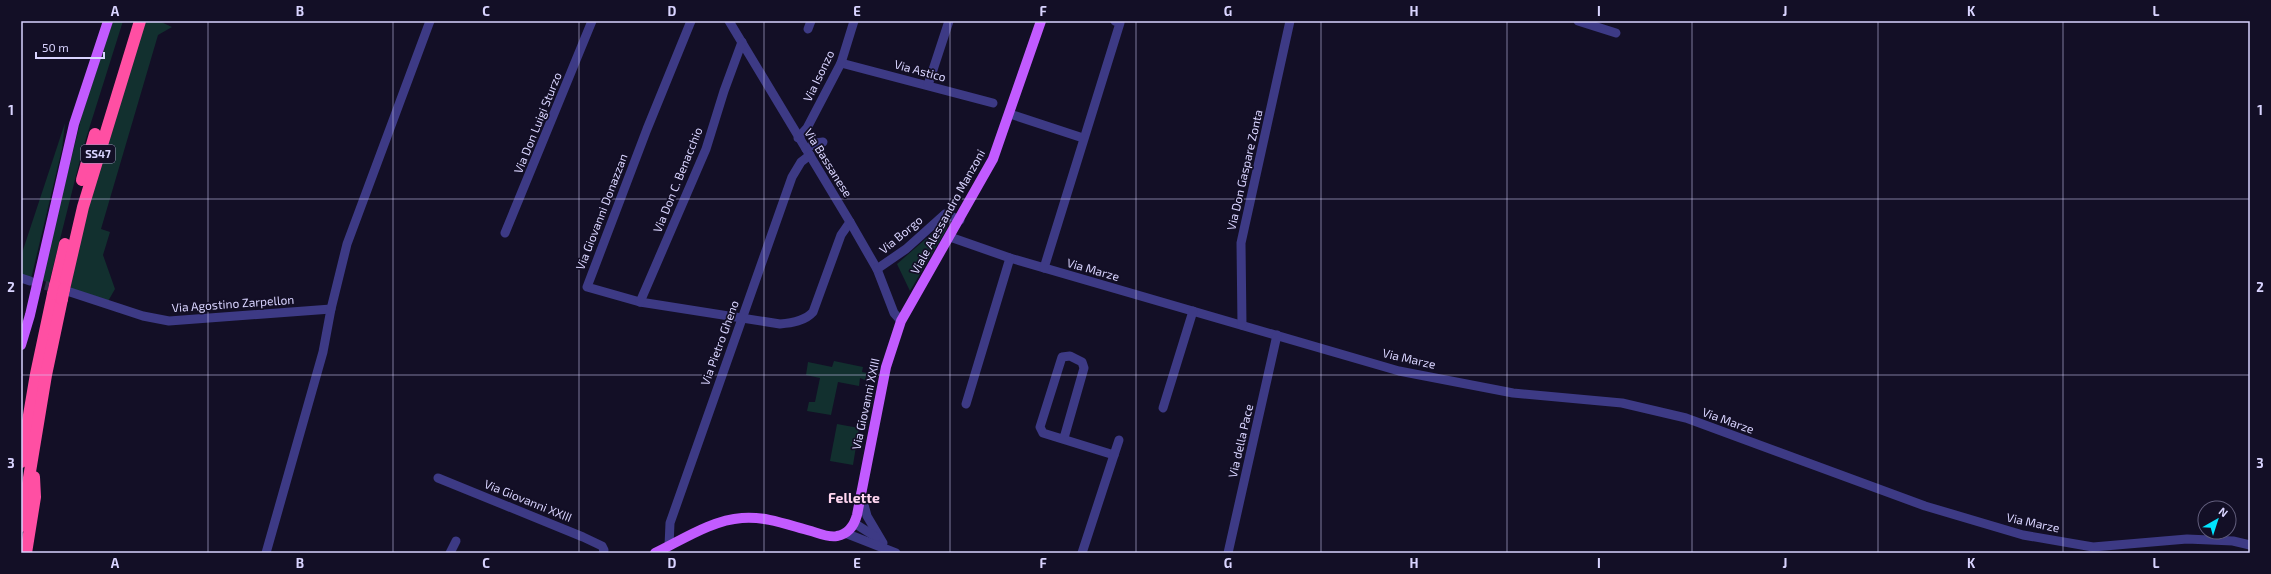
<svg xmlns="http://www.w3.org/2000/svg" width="2271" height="574" viewBox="0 0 2271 574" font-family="'Exo 2',sans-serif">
  <rect width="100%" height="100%" fill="#130f26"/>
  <!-- green -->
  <g fill="#12302f">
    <path d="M113 21H123L83 148 49 283 41 280 82 115Z"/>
    <path d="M144 21H159L172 27 158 35 101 229 110 232 103 255 115 289 107 303 70 289 82 227Z"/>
    <path d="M65 123 62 149 31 279 21 275V256Z"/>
    <path d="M943 224 947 227 946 230 910 291 897 264Z"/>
    <path d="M834 361 863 367 862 372 867 373 865 380 860 378 859 386 838 382 831 415 807 411 809 402H815L820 378 806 375 808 362 832 367Z"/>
    <path d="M837 424 859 428 853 465 830 461Z"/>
  </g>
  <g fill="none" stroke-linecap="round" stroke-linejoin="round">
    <!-- minor-tunnel -->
    <path stroke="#312d47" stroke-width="9" stroke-dasharray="9 4.5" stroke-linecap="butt" d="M32 282 60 289"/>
    <!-- minor -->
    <g stroke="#3d3a85" stroke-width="9">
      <path d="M691 21 647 129 587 287 640 302 780 324C792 323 805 321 813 312L841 235 850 222"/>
      <path d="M729 21 850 222 877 269 894 313 901 321"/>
      <path d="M1578 21 1616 33"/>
      <path d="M808 29 811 21"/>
      <path d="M841 63 993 103"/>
      <path d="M928 85 949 21"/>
      <path d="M1010 114 1083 138"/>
      <path d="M798 138 807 128 841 63 854 21"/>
      <path d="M806 149 816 143 823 142"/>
      <path d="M505 233 592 21"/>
      <path d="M950 237 1010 258 1399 371 1513 393 1622 403 1686 418 1925 506 2023 535 2093 547 2187 539 2233 541 2250 545"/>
      <path d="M1044 268 1120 23 1115 21"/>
      <path d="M877 269 906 249 945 214 960 220"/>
      <path d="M21 278 30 281"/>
      <path d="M70 292 143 316 169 321 331 309"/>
      <path d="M640 302 706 149 724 91 742 42"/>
      <path d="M1242 325 1241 243 1290 21"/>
      <path d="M966 404 1010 258"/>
      <path d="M1163 408 1193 311"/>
      <path d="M1064 438 1084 368 1082 362 1070 356 1062 357 1040 427 1043 433 1114 455 1082 553"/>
      <path d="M1114 455 1119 440"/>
      <path d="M438 478 583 537 602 546 604 550 603 553"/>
      <path d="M861 493 867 516 883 543"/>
      <path d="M854 523 876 537"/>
      <path d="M845 533 896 553"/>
      <path d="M669 546 670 523 792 177 801 162 810 155"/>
      <path d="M266 553 323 352 331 309 347 244 430 21"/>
      <path d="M450 553 456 541"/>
      <path d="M1228 553 1277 335"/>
    </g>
    <!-- major -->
    <g stroke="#c25bff" stroke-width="10">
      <path d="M21 345 30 315 74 124 108 21"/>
      <path d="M655 553C682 540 712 520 742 518 766 516 788 525 811 531 818 533 829 538 837 536 848 534 854 526 857 515L886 367 901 321 993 159 1041 21"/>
    </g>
    <!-- highway -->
    <g stroke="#ff4fa3" stroke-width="12">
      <path d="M82 180 95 134"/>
      <path d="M55 286 65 244"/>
      <path d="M64 289 83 207 140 21"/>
      <path d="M21 462 36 374 53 294"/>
      <path d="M21 526 46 375 62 299"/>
      <path d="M26 553 35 497 34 477"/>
    </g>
    <!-- highway-bridge -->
    <g stroke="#ff4fa3" stroke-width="12">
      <path d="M53 294 55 286"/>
      <path d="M62 299 64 289"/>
    </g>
  </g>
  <!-- grid -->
  <path fill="none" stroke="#d9d4ff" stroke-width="1" stroke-opacity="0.55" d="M208 21V553M393 21V553M579 21V553M764 21V553M950 21V553M1136 21V553M1321 21V553M1507 21V553M1692 21V553M1878 21V553M2063 21V553M21 199H2250M21 375H2250"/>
  <g text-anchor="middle" stroke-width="3.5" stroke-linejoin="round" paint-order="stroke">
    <!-- shield labels -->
    <rect fill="#130f26" stroke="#9e99be" stroke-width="1" x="81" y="145" width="34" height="18" rx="3"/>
    <g font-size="11" font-weight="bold" fill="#d9d4ff">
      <text x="98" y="158">SS47</text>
    </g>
    <!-- street labels -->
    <g font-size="12" fill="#d9d4ff" stroke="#130f26">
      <text transform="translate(920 71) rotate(15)" y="4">Via Astico</text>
      <text transform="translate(819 76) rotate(-64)" y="4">Via Isonzo</text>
      <text transform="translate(538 123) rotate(-68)" y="4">Via Don Luigi Sturzo</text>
      <text transform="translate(828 163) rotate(58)" y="4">Via Bassanese</text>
      <text transform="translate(1245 170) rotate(-77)" y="4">Via Don Gaspare Zonta</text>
      <text transform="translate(678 180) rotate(-68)" y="4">Via Don C. Benacchio</text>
      <text transform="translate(602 212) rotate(-69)" y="4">Via Giovanni Donazzan</text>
      <text transform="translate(948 212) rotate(-61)" y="4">Viale Alessandro Manzoni</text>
      <text transform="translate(901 235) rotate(-40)" y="4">Via Borgo</text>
      <text transform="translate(1093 270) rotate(16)" y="4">Via Marze</text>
      <text transform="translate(233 304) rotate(-4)" y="4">Via Agostino Zarpellon</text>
      <text transform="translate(720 343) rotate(-70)" y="4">Via Pietro Gheno</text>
      <text transform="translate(1409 359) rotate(13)" y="4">Via Marze</text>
      <text transform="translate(866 404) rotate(-78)" y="4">Via Giovanni XXIII</text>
      <text transform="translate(1728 421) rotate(20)" y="4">Via Marze</text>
      <text transform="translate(1241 441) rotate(-77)" y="4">Via della Pace</text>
      <text transform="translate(528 501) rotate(22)" y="4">Via Giovanni XXIII</text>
      <text transform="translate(2033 523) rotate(12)" y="4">Via Marze</text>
    </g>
    <!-- quarter labels -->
    <g font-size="14" font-weight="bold" fill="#ffd6f0" stroke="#130f26">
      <text x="854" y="503">Fellette</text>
    </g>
  </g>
  <!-- border -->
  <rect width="2271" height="574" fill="none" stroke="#130f26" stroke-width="44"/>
  <!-- north arrow -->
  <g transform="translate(2217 520) rotate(39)"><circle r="19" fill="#130f26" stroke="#625e7d"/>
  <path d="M0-3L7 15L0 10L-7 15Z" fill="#00e5ff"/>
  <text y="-6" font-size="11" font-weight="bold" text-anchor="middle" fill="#d9d4ff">N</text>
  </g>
  <!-- scale -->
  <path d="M36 52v6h68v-6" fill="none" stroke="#d9d4ff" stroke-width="2"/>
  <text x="42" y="52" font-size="12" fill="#d9d4ff" stroke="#130f26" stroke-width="3" paint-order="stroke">50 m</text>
  <rect x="22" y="22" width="2227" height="530" fill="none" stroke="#d9d4ff" stroke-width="1.5"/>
  <g font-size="13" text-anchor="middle" font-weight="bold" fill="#d9d4ff">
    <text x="115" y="16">A</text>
    <text x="300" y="16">B</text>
    <text x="486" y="16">C</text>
    <text x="672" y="16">D</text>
    <text x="857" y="16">E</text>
    <text x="1043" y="16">F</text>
    <text x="1228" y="16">G</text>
    <text x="1414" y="16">H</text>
    <text x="1599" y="16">I</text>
    <text x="1785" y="16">J</text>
    <text x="1971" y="16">K</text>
    <text x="2156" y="16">L</text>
    <text x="11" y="115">1</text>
    <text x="2260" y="115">1</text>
    <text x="11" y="292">2</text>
    <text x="2260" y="292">2</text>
    <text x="11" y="468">3</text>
    <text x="2260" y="468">3</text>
    <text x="115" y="568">A</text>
    <text x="300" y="568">B</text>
    <text x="486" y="568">C</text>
    <text x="672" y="568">D</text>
    <text x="857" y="568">E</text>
    <text x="1043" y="568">F</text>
    <text x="1228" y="568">G</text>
    <text x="1414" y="568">H</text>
    <text x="1599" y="568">I</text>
    <text x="1785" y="568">J</text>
    <text x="1971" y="568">K</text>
    <text x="2156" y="568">L</text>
  </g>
</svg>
